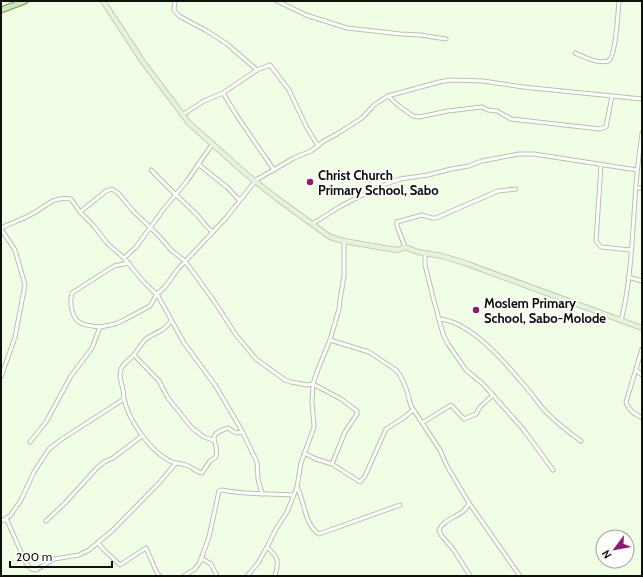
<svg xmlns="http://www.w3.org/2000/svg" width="643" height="577" viewBox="0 0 643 577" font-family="Cabin,sans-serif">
  <rect width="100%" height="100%" fill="#f0fee5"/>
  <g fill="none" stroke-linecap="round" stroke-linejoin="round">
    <defs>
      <g id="street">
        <path d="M175 1 174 10 179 16 207 31 227 44 257 70"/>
        <path d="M277 1 306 15 347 28 401 34 420 35 446 39"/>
        <path d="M575 53C584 57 598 64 608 61 616 58 618 10 619 1"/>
        <path d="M223 93 237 116 274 170"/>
        <path d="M388 96 399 106 413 116 419 117 448 111 482 107 488 110 497 111 511 119 600 129 606 127 612 96"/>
        <path d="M182 115 204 101 223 93 257 70 270 65 289 90 306 126 318 146"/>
        <path d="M198 164 228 188 237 198 240 199"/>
        <path d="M601 165 596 241 601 247 631 250"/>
        <path d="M151 170C165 185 180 198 194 212 201 218 205 227 213 232"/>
        <path d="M636 188H642"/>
        <path d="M80 212 106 191 112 189 118 193 134 212 159 236 172 251 185 261 214 301 236 335 256 359 285 380 291 382 307 385 313 384 341 399 357 411V414L345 432 332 464"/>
        <path d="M312 224 341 206 376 188 400 179 428 175 451 169 469 166 482 161 519 154H534L637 170"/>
        <path d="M1 228C11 223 21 220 30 215 47 207 51 196 71 199L80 212 93 225 107 243 124 258 143 281 153 291 157 294 184 343 215 385 241 429 257 462 258 479 262 494"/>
        <path d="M1 229 15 250 25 285 15 337 1 377"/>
        <path d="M405 247 397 226V222L422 215 432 218H436L498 191 516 189"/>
        <path d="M425 253V265L433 297 443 334 448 344 466 370 483 384 523 429 553 470"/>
        <path d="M124 258 136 247 163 210 187 181 213 143"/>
        <path d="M628 277 642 281"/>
        <path d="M439 319C472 321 510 368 530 392 535 398 540 406 545 411 556 422 568 432 581 441"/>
        <path d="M171 321C168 325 164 329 160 331 155 334 150 336 146 339 141 344 138 350 133 356 129 360 124 363 121 369 118 378 122 382 123 390 124 393 123 396 124 399 129 421 149 449 168 460 174 464 180 463 186 465 192 467 196 472 202 473L210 461 216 457C220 441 203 436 228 428L236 433 242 432"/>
        <path d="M621 321C631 281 632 240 635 200 636 177 639 155 642 133"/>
        <path d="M100 327C95 326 88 326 83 324 72 321 69 303 72 293L114 266 129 263"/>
        <path d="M330 340 369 352 396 370 400 375 406 388 411 406 440 450 447 466 469 503 520 576"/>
        <path d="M642 349 626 402C628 410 635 414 642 418"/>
        <path d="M134 355 159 381 168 398 192 428 204 437 213 440"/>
        <path d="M636 370 642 375"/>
        <path d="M422 423 451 405 464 419 476 414 480 407 493 395"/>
        <path d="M30 442 46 422 71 376 92 348 100 327 115 324 122 321 150 306 157 294 165 287 178 269 226 218 256 180 294 158 311 151 324 141 337 134 362 118 374 105 388 96 439 82 451 80 483 81 523 87 642 99"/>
        <path d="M304 453 316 459 332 464 360 482 365 476 386 429 402 419 413 410"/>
        <path d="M297 487C305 502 304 524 319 534L400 505"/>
        <path d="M6 518 26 563 31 569 36 570 54 559 79 555 89 550 113 530 160 482 175 464"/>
        <path d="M1 520H5L6 518 10 516 21 500 34 472 49 449 62 439 124 399"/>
        <path d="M46 521 65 503 97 468 104 462 113 458 142 436"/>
        <path d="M98 543 103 549 120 565 146 548 157 573 160 576"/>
        <path d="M267 547C279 558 279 561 275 576"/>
        <path d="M201 558 211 564 217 576"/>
        <path d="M469 574 453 549 441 535 439 530C444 517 464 517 469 503"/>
        <path d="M184 576 195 569 200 562 209 537 219 491 222 490C246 495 269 493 293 495"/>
        <path d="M247 576 258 563 267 547 276 529 287 512 297 487 301 463 314 427 312 402 313 384 318 369 330 340 339 309 340 300 344 276V241"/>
      </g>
      <path id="secondary" d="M103 1 143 62 189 123 246 174 275 197 330 237 344 241 384 248 398 250 405 247 418 252 442 256 465 263 642 328"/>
      <path id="primary" d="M1 10 25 1"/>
    </defs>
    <!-- street casing -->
    <use href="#street" stroke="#b5c3ab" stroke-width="5"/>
    <!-- secondary casing -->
    <use href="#secondary" stroke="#b5c3ab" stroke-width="6"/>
    <!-- primary casing -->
    <use href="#primary" stroke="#73925a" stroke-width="7"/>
    <!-- street -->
    <use href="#street" stroke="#fff" stroke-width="3"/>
    <!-- secondary -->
    <use href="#secondary" stroke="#e6f3da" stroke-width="4.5"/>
    <!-- primary -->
    <use href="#primary" stroke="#cde7b6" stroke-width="5"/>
  </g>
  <!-- markers -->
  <g fill="#941873" stroke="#fff" stroke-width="1.5">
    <circle cx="310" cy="182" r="4"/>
    <circle cx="476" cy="310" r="4"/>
  </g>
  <g text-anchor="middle" stroke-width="4" stroke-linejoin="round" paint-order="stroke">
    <!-- poi labels -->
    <g font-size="13" font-weight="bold" fill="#0c1109" stroke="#fff" text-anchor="start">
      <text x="318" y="180">Christ Church<tspan x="318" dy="15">Primary School, Sabo</tspan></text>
      <text x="484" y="308">Moslem Primary<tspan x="484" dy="15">School, Sabo-Molode</tspan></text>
    </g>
  </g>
  <!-- border -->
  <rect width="643" height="577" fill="none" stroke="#0c1109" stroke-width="4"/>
  <!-- north arrow -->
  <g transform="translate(615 549) rotate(238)"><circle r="19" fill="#ffffff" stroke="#9ea09d"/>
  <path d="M0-3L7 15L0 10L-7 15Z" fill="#941873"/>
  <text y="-6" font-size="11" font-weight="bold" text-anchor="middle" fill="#0c1109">N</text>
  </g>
  <!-- scale -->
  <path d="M10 561v6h102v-6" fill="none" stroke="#0c1109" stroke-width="2"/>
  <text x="16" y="561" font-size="12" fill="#0c1109" stroke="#ffffff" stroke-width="3" paint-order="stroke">200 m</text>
</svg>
